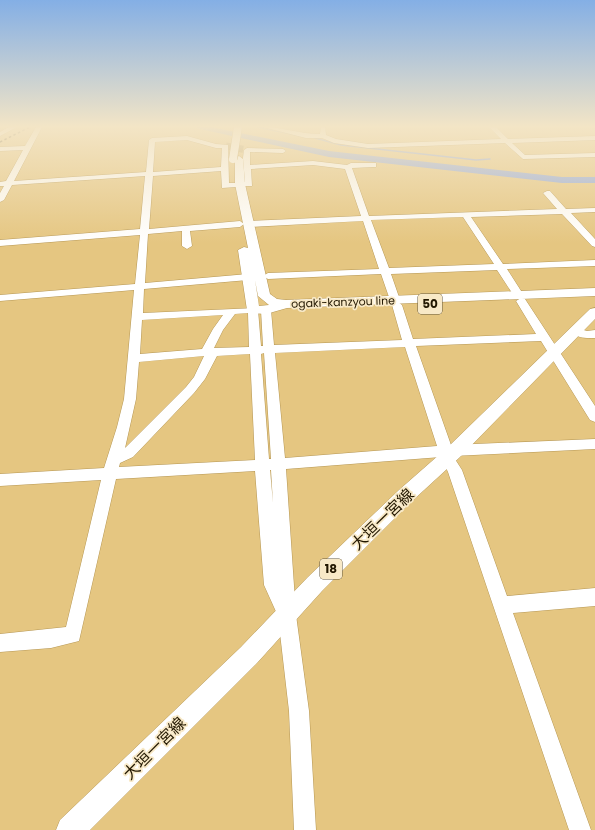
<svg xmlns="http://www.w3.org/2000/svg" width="595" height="830" viewBox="0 0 595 830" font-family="Poppins,'Noto Sans JP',sans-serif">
  <rect width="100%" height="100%" fill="#e5c681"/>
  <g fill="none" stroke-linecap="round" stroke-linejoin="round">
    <!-- stream -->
    <g stroke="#8ea7e0" stroke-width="1.5">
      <path d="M257 127 306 137"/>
      <path d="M315 138 341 145 476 160 490 159"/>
    </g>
    <!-- river -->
    <path fill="#8ea7e0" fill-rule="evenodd" d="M196 127H211L329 151 562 177H595V183H562L329 157 200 129Z"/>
    <!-- minor-tunnel -->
    <path stroke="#bea367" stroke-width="7" stroke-dasharray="7 3.5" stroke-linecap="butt" d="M226 146 247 150"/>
    <defs>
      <g id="minor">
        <path d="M9 127H17L0 136V132Z"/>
        <path d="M36 127H42L14 181 146 172 149 140 152 138 187 136 216 144 228 145 229 183H236V187L222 188 221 171 153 176 149 229 240 221 244 224 248 221 361 216 345 169 313 165 251 169 252 186H237V182H245L243 158 244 150 247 148 283 149 286 151 283 153 250 152V165L313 161 347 165 351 163H376V167H373L352 168 369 216 557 209 543 193 547 191H550L566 209 595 208V212L571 213 595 239V247L592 246 562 214 471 217 503 264 595 260V266L507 269 523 294 522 296H514L497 270 391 274 400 300 398 302 402 305 413 339 536 334 516 301 521 298 525 299 595 406V422L590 420 541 341 416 346 451 445 595 439V449L453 456 462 470 507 596 595 588V606L513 613 591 830H569L448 472 441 457 286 469 296 615 309 711 316 830H294L289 711 278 616 264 585 255 471 116 479 79 641 51 648 0 652V634L66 627 101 480 0 486V474L104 468 117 427 124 399 134 290 0 301V295L135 284 140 235 0 246V240L140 229 145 176 12 185 4 200 0 202V193L4 186H0V182L6 181 23 150 0 151V147L25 146ZM187 140 216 148H222L221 167 153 172 155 142ZM463 217 494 264 389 268 371 220ZM363 221 379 269 268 273 263 276 268 279 381 274 390 300 394 303 392 305 402 340 274 345 271 310 266 307 261 310 263 346H261L258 310 257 308 143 313 144 289 248 280 253 277 248 274 145 283 148 234 182 231V246L187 249 192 246 190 231 240 227 244 224 248 227ZM248 313 249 347 214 348 223 330 235 314ZM223 315 213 329 202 349 140 354 142 320ZM405 347 437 446 285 458 275 353ZM264 353 271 459H269L261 354ZM250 354 255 460 119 467 120 463 133 457 194 393 205 379 217 356ZM204 356 194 377 186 387 125 448 136 399 139 362ZM270 470H271L273 503Z"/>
        <path d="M263 127C282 127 300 134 320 134L321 127H325L326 135 336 139 368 144 501 139 489 127H496L508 139 595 136V140L512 143 525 155 595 153V157L523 159 505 143 368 148 334 143 322 138H306Z"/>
        <path d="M577 328 587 331 595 330V338C586 338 578 339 571 331L573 329Z"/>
      </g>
      <g id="major">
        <path d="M239 156 243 159 245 184 270 294 277 299 286 300 595 288V296L287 308 266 314 248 313 247 310 238 250 244 247 248 248 235 184V159ZM255 280 258 296 269 305 259 306Z"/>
        <path d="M595 308V319L460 457 411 502 322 591 257 663 90 830H56L60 820 241 647 308 577 399 490 448 447 590 309Z"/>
      </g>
    </defs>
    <!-- minor casing -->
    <use href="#minor" stroke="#b69754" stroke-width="1"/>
    <!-- major casing -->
    <use href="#major" stroke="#b69754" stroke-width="1"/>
    <!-- minor -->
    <use href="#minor" fill="#fff" fill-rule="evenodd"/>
    <!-- major -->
    <use href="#major" fill="#fff" fill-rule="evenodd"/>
    <!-- rail -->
    <path stroke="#534320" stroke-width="1.5" stroke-dasharray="2.5 2.5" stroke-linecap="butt" d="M0 142 30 127"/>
    <defs>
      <path id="major-bridge" d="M233 159 238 127"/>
    </defs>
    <!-- major-bridge casing -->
    <use href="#major-bridge" stroke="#b69754" stroke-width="9" stroke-linecap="butt"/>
    <!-- major-bridge -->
    <use href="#major-bridge" stroke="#fff" stroke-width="8"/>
  </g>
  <!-- sky -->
  <linearGradient id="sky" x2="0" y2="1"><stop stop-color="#84afe5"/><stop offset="0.52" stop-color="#f3e5c6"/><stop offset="1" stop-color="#f3e5c6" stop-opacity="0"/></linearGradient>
  <rect width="595" height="243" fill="url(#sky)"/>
  <g text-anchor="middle" stroke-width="3.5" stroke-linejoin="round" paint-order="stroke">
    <!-- far-street labels -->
    <g font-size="11" fill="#221700" stroke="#f8e9c7">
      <text transform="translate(343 302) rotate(-2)" y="4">ogaki-kanzyou line</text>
    </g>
    <!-- shield labels -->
    <g fill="#f8e9c7" stroke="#62563c" stroke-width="1">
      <rect x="418" y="294" width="24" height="20" rx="3"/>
      <rect x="320" y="559" width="22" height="20" rx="3"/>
    </g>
    <g font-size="12" font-weight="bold" fill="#221700">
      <text x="430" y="308">50</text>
      <text x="331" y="573">18</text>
    </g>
    <!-- near-street labels -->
    <g font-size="16" fill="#221700" stroke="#f8e9c7">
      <text transform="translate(382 519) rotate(-44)" y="6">大垣一宮線</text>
      <text transform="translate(154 748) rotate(-45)" y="6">大垣一宮線</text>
    </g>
  </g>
</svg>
